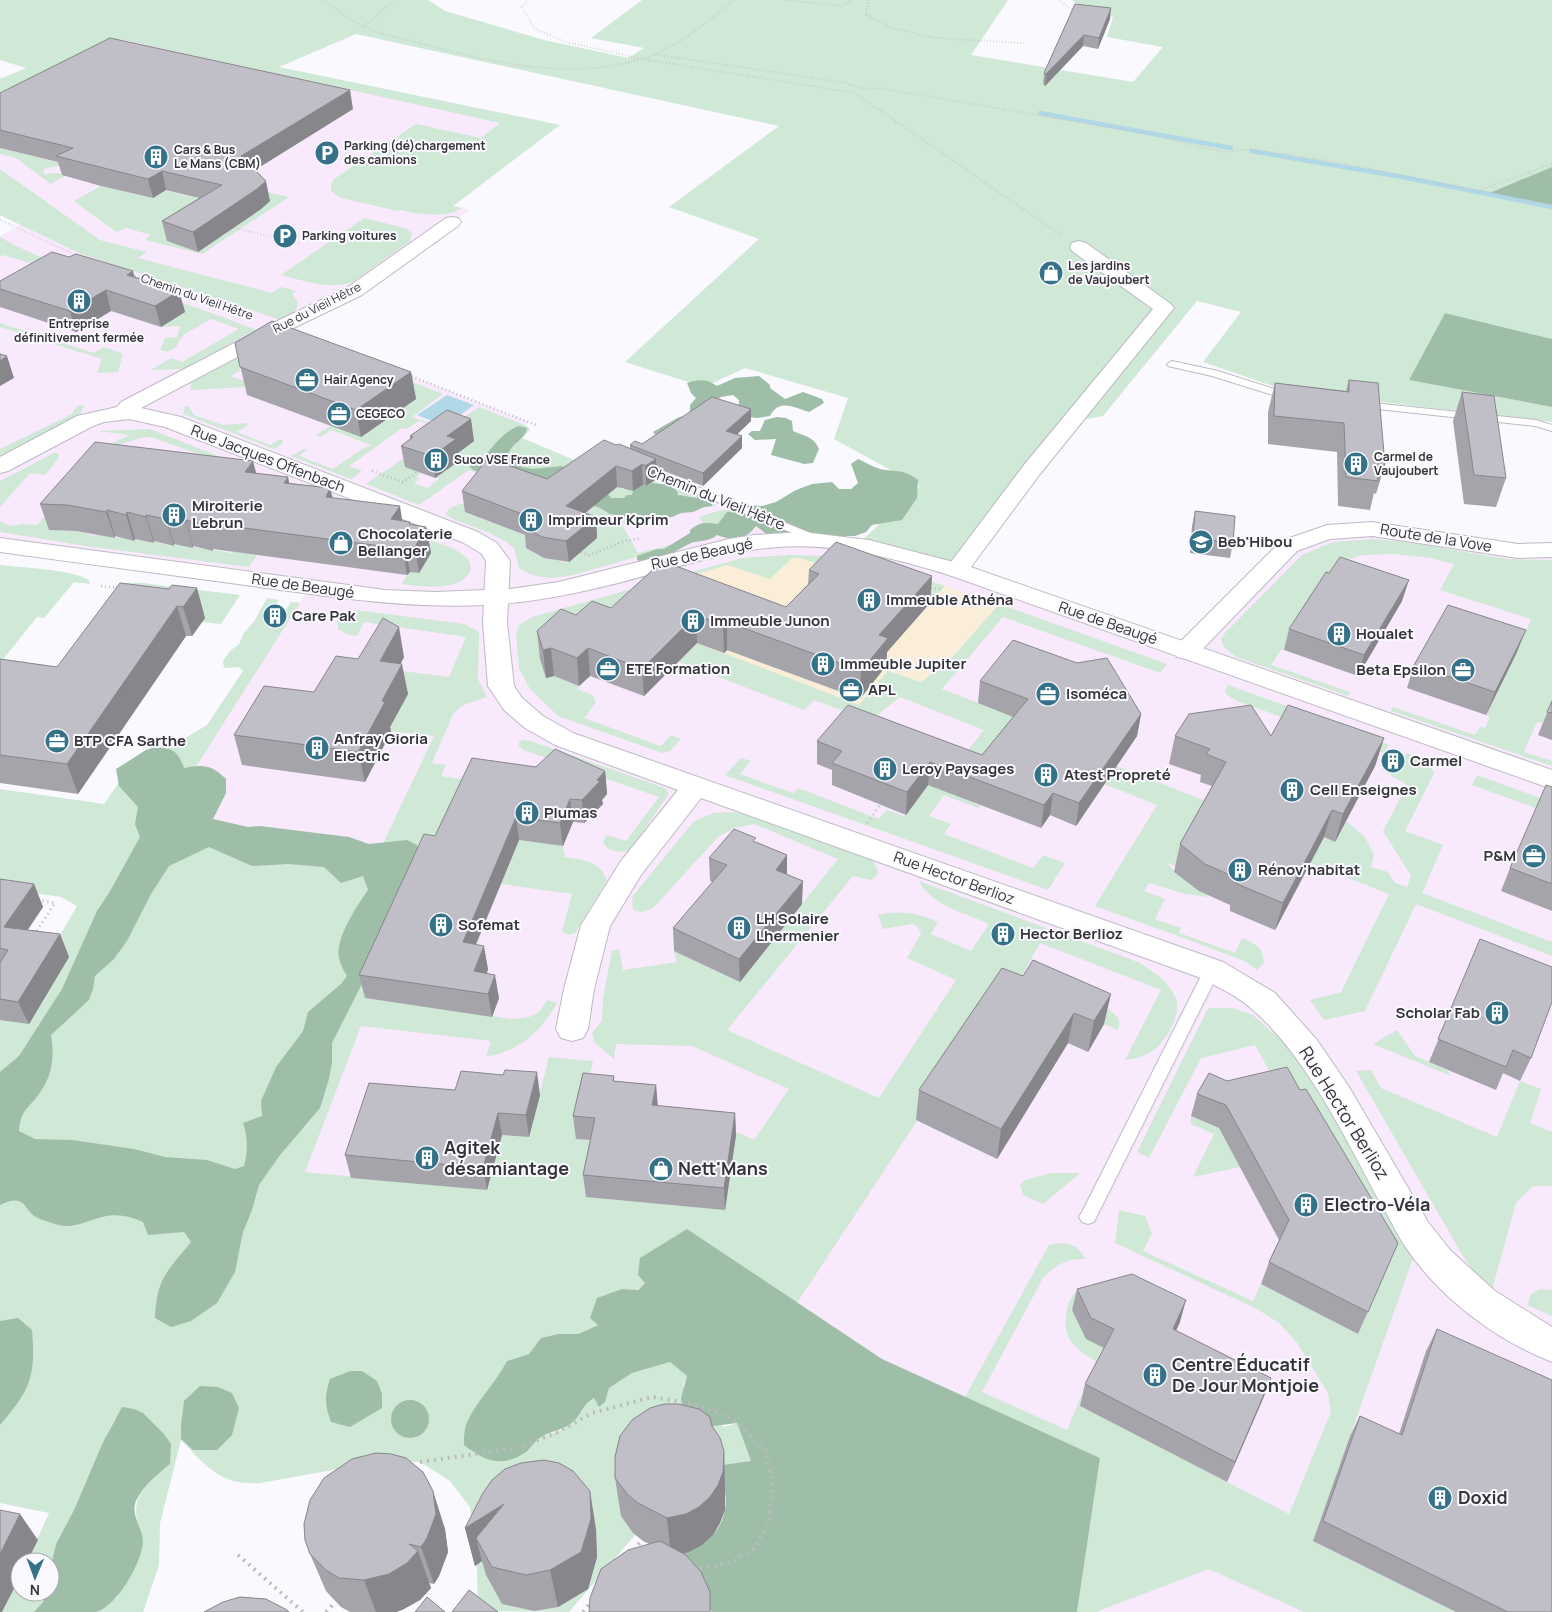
<svg xmlns="http://www.w3.org/2000/svg" width="1552" height="1612" viewBox="0 0 1552 1612" font-family="Manrope,sans-serif">
  <rect width="100%" height="100%" fill="#f9f9ff"/>
  <!-- commercial -->
  <path fill="#faeed9" d="M787 555 893 568 999 604 952 658 869 721 570 607 742 558Z"/>
  <!-- industrial -->
  <path fill="#f9e9fc" fill-rule="evenodd" d="M110 33 560 125 453 206 470 210 355 291 283 326 528 422 476 461 628 516 672 480 821 541 858 544 1186 650 1289 546 1327 532 1552 550V1612H1077L1100 1458 882 1359 711 1246 234 1190 163 818 310 587 0 545V236L20 225 0 215V79ZM742 558H848L893 568 998 605 952 658 869 721 571 606Z"/>
  <!-- green -->
  <g fill="#d0e8d6" fill-rule="evenodd">
    <path d="M0 0H428L445 11 544 40 628 58 644 48 591 38 642 0H1008L971 55 1133 82 1163 47 1107 37 1113 17 1088 12 1072 0H1552V167L1486 195 1552 206V339L1445 313 1409 380 1552 407V422L1287 391 1203 362 1241 312 1197 301 1103 416 1070 422 957 570 858 544 920 486 834 439 848 398 745 368 704 387 625 362 759 239 669 207 779 126 356 34 279 67 560 125 453 206 462 208C444 219 420 214 400 210L398 211 341 198 331 191V184L334 179 416 124 481 138 500 123 124 40 112 41 0 93V79L26 68 0 60Z"/>
    <path d="M0 148 77 167 57 166 44 169 43 172 45 174 58 173 65 176 51 184 16 158 0 154Z"/>
    <path d="M0 169 100 240 147 252 138 258 272 293 281 287 296 291 292 294 298 302 297 308 292 313 281 320 81 254 0 215Z"/>
    <path d="M232 184 289 197 202 254 145 240 151 235 126 228 116 232 74 201 101 186 153 198 166 190 226 205 168 241 198 252 232 229 229 228 261 209 267 201 262 193 257 191 254 192 226 187Z"/>
    <path d="M364 218 405 228 412 233 410 241 353 282C328 290 305 281 281 275Z"/>
    <path d="M0 237C35 258 75 269 114 281 162 296 209 311 256 330L183 369 151 370 171 358 182 362 239 329 211 319 183 335 176 347 168 352 160 350 165 338 177 337 180 326 161 327 184 312 4 255 0 257Z"/>
    <path d="M0 323 94 353 104 347 123 354 118 372 97 373 102 359 0 327Z"/>
    <path d="M283 333 443 394 412 417 447 429 479 407 527 426 530 430 522 438 591 467 613 484 624 490 626 488 633 491 643 485 646 486 654 481 665 486 674 483 713 499 717 502 715 506 694 509 692 506 621 523 638 553 711 535 699 517C713 513 730 505 743 513L711 536 573 575C554 579 536 580 519 568L514 548 506 542 490 533 455 520 445 514C451 504 462 504 472 502L488 477 469 470 419 505 366 484 417 449 421 473 416 477 420 478 414 483 427 488 439 479 427 474 436 467 446 470 458 461 451 458 474 441 419 421 407 429 402 428 349 466 362 471 351 479 291 456 304 449 307 450 299 456 333 469 367 446 368 447 371 445 331 430 320 437 316 435 330 426 277 346 231 376 244 381 246 387 190 390 192 382ZM465 512 597 538 567 563C555 559 543 559 532 551L537 540Z"/>
    <path d="M80 405H84L80 415 0 456V449L72 414 75 408Z"/>
    <path d="M185 406 189 407 194 415 223 425 246 423 249 424 237 432 270 445 280 439 283 441 282 444 274 449 183 414Z"/>
    <path d="M150 429 233 462 229 465 151 437C136 436 120 448 106 446L130 435 98 431Z"/>
    <path d="M56 452 59 455 58 459 45 475 30 473 0 507V481Z"/>
    <path d="M80 458 109 461 50 530 76 531 95 536 96 534 134 540 135 539 154 543V541L173 546 174 544 232 553V551L257 555 249 567 85 546 0 532V521L9 526 23 524 37 525 88 466 79 460Z"/>
    <path d="M1372 539 1412 543 1507 559 1552 560V704L1543 723 1537 722 1524 752 1552 761V766L1391 711 1393 707 1475 735 1480 727 1485 728 1490 717 1486 715 1517 652 1531 619 1440 590 1454 564 1430 558 1394 554 1362 555 1334 565 1316 591 1284 650H1281L1271 665 1350 692 1348 696 1236 657 1224 647 1221 640 1224 634 1302 555 1333 542Z"/>
    <path d="M428 540C440 543 480 555 469 573 466 578 460 582 454 584 437 589 419 586 402 584Z"/>
    <path d="M787 555 833 556 893 568 945 586 930 603 800 558H792L770 579 727 565 685 577 632 618 859 705 888 671 921 682 952 658 999 604 1167 664 1160 673 1003 617 942 689 1058 734 1018 729 963 798 981 806 978 808 944 795 929 816 951 824 944 834 1033 868 1043 855 1065 863 1048 890 725 775 741 758 751 761 740 774 793 793 798 788 879 819 886 810 904 816 944 764 954 768 984 730 900 697 869 721 814 700 804 710 595 629 546 677 554 676 579 686 577 689 593 695 596 702 584 718 661 746 671 735 681 739 670 751 662 753 558 716 530 689 519 668 516 633 520 624 532 617 742 558Z"/>
    <path d="M0 565C24 568 70 569 89 580L90 584 74 582 44 618 37 617 0 663Z"/>
    <path d="M128 583H143L240 595 221 624 202 622 137 590 114 587Z"/>
    <path d="M267 598 279 600 268 618 280 619 291 602 300 603 164 817 380 850 434 736 388 731 386 669 449 677 466 637 364 622 357 636 349 635 338 629 337 620 346 613 356 610 464 624 479 632 478 679 487 697 461 706 453 714 432 763 446 765 441 776 475 781 453 831 563 846 565 857C583 860 600 861 607 880L575 933 569 935 562 931 572 894 501 884 507 869 365 998 512 1019C531 1017 537 1018 547 1000L557 1003C541 1032 519 1051 486 1057L491 1041 361 1026 305 1172 487 1190 502 1135 529 1137 549 1057 593 1061 576 1139 598 1141 736 1135 737 1132 754 1140 789 1089 692 1046 616 1044 614 1059 594 1042 592 1033 602 1021 603 998 612 951 619 949 623 970 677 962 674 951 802 904 838 859 754 824 735 828 719 836 653 908 642 912 633 910 632 897 694 821 714 813 733 812 748 815 873 861 878 871 877 875 871 880 853 876 727 1030 879 1098 956 980 907 958 921 934 918 927 912 924 883 929 878 915C900 910 918 913 938 922L931 934 971 951 989 924C964 912 933 907 919 881L1138 962C1154 972 1169 981 1176 999 1182 1014 1164 1045 1151 1052 1143 1057 1134 1059 1125 1060L1161 990 1040 943 1023 974 1109 1010C1116 1015 1122 1020 1118 1030L1104 1024 998 998 797 1303 687 1229 645 1283 637 1290 622 1289 599 1324 578 1334H558L541 1338 529 1354 507 1361 499 1376 480 1401 523 1454 543 1436 559 1431 575 1421 586 1402 594 1398 599 1406 605 1402 609 1388 632 1373 670 1362 687 1376 683 1386 724 1427 737 1423 751 1461 714 1466 626 1522 635 1535 569 1612 478 1611 477 1569 470 1507 450 1481 420 1462 383 1461 260 1483C221 1486 206 1466 181 1440L160 1523 159 1565 143 1612H96L117 1597 143 1541C127 1499 140 1492 169 1464L116 1417 103 1442 74 1510 56 1544 50 1569V1562H27L49 1513 0 1503V1020L49 954 77 906 61 897 0 888V789L104 804 124 775 207 725 243 671 239 667 224 668 223 661 230 651 239 644 244 633 255 620ZM596 1534C610 1612 500 1612 486 1569Z"/>
    <path d="M1228 685 1331 722 1389 745 1384 753 1239 702 1227 695 1225 691Z"/>
    <path d="M524 740 531 741 665 788 668 792V795L631 849C621 854 608 852 603 842L607 835 626 841 659 797 523 750 519 746V742Z"/>
    <path d="M1407 753 1428 762 1434 773 1405 831 1443 845 1422 893 1552 942V956L1416 904 1365 1011 1324 1020 1310 1000 1341 992 1389 894 1310 863 1313 856 1177 866 1167 863 1177 874 1209 897 1185 894 1149 883 1144 891 1165 899 1155 919 1181 928 1179 933 1235 953 1242 938C1256 944 1263 947 1264 963L1257 970 1246 962 1200 944 1095 906 1157 805 1104 784 1116 766 1237 813 1238 805 1335 841 1346 821 1365 837 1374 855 1371 867 1388 872 1395 883 1407 887 1411 876 1383 831 1407 785 1382 770 1386 761 1398 765Z"/>
    <path d="M1477 775 1552 802V814L1472 785Z"/>
    <path d="M1208 1008H1233L1253 1015 1284 1043 1313 1082 1413 1258 1313 1541 1456 1612H1304L1209 1569 1096 1612H1077L1100 1458 965 1397 1049 1245C1063 1241 1079 1243 1085 1259 1066 1258 1056 1265 1043 1278L982 1392 1067 1430 1096 1361C1076 1349 1063 1341 1066 1315 1067 1307 1069 1299 1075 1293 1079 1290 1088 1287 1093 1285L1108 1351 1080 1406 1289 1514 1331 1412 1328 1393 1298 1344 1279 1323 1257 1309 1115 1243 1119 1210 1145 1216 1152 1233 1143 1251 1253 1301 1261 1284 1358 1334 1292 1112 1255 1045 1201 1058 1149 1158 1137 1152Z"/>
    <path d="M1397 1030 1415 1056 1447 1070 1451 1076 1373 1044Z"/>
    <path d="M1371 1070 1381 1088 1497 1137 1520 1081 1541 1089 1530 1123 1552 1132V1186H1533L1516 1203 1492 1290 1477 1276 1463 1256 1356 1071Z"/>
    <path d="M1191 1116 1219 1128 1240 1167 1193 1177 1214 1134 1191 1124Z"/>
    <path d="M1051 1173H1080L1043 1204 1023 1195 1020 1185 1025 1180Z"/>
    <path d="M1540 1289 1552 1290V1316L1527 1305 1531 1294Z"/>
    <path d="M20 1577V1592H45L43 1602 34 1612H2Z"/>
  </g>
  <!-- forest -->
  <g fill="#9fbea7" fill-rule="evenodd">
    <path d="M1552 167V206L1485 195Z"/>
    <path d="M1445 313 1552 339V407L1409 380Z"/>
    <path d="M759 376 770 385V388L785 399 803 392 822 399 824 403 809 412C795 408 779 398 770 416L757 418 742 416 735 408 739 404V400L733 395 721 397 660 441 653 432 679 417 693 415 697 413 690 412V405L696 398 691 393 687 383C699 379 707 379 717 386L735 378Z"/>
    <path d="M777 417 786 418 792 421 793 431C806 437 813 436 819 449L813 463 804 464 771 455 776 439 755 440 748 434 752 431H760L765 420Z"/>
    <path d="M519 426 527 428C525 441 509 443 508 457L522 467 533 469 562 466 609 495 611 498H624L627 495H632L633 491 643 485 646 486 652 483 670 485 678 492 677 495C687 496 697 499 707 498L713 503 712 506 704 507 693 512 681 513 672 517 658 519 645 524 633 519 610 514 600 508 473 470 468 465 472 461 485 457C492 446 506 430 519 426Z"/>
    <path d="M858 459C865 462 873 467 880 469 896 472 904 469 918 480L917 498 902 520 872 525 866 532 855 536H769L756 526C745 541 733 541 717 535 709 542 701 540 691 543 675 550 655 568 637 560V556L657 549H664L690 533V530C699 522 706 522 718 524L727 512 737 511 746 505 762 506 776 502 796 490 812 484 832 482 839 489H851L858 483 851 464Z"/>
    <path d="M155 747C173 748 178 751 184 768 204 764 212 765 226 779V793L213 819 248 827 260 826 349 837 369 844 407 840 417 845 419 853 376 956 332 1043V1063L329 1079 320 1108 280 1155 259 1185 252 1210 243 1232 235 1272 217 1303 191 1321 171 1327 155 1318C157 1278 166 1273 191 1242L184 1232 148 1235 143 1222C130 1216 116 1213 102 1217 90 1220 77 1227 64 1226 57 1225 45 1221 38 1218 22 1211 28 1192 0 1205V1072L19 1056 62 989 97 911 109 893 140 837 135 824 138 807 119 786 116 769 146 750ZM209 847 252 866 288 864 324 867 341 883 363 876 368 890C357 906 335 938 339 958 340 964 344 971 347 976L341 984 308 1012 303 1031 276 1067 261 1101 262 1116 243 1123C248 1138 248 1150 244 1166L235 1169 207 1160 165 1157 134 1149 72 1140 35 1139 19 1131C21 1112 24 1112 36 1098 52 1079 55 1058 51 1035L89 1000 93 989 95 976 114 959 127 941 151 894 169 866Z"/>
    <path d="M687 1229 882 1359 1100 1458 1077 1612H712L703 1603 682 1553C724 1542 738 1500 714 1466L751 1461 737 1423 706 1427 683 1411 681 1398 687 1376 670 1362 632 1373 609 1388 605 1402 599 1407 594 1398C583 1404 582 1413 574 1421 565 1430 553 1430 543 1436 535 1440 531 1449 523 1454 499 1468 484 1460 464 1445 464 1439 464 1431 466 1425 475 1402 496 1383 507 1361L529 1354 541 1338 558 1334H578L598 1325 590 1318 597 1298 622 1289 638 1290 645 1283 638 1275 640 1258Z"/>
    <path d="M18 1318 32 1330C36 1377 30 1390 0 1425V1321Z"/>
    <path d="M350 1371H362L377 1381 382 1394V1408L350 1427 331 1422C325 1406 324 1396 330 1379Z"/>
    <path d="M200 1386 218 1387 232 1393 239 1408 232 1435 217 1450H193L181 1439V1425L184 1401Z"/>
    <circle cx="410" cy="1419" r="19"/>
    <path d="M122 1407 134 1409 143 1413 164 1434 171 1444 170 1464C158 1474 143 1486 136 1501 130 1515 143 1529 143 1541 142 1563 117 1606 96 1612 84 1612 48 1612 34 1612L43 1602 45 1592H50V1569L56 1544 74 1510 103 1442Z"/>
  </g>
  <!-- water -->
  <path fill="#b1d8e7" d="M447 395 474 405 445 426 417 415Z"/>
  <g fill="none" stroke-linecap="round" stroke-linejoin="round">
    <!-- stream -->
    <g stroke="#b1d8e7" stroke-width="4.5">
      <path d="M1040 113 1231 148"/>
      <path d="M1251 151 1402 177 1552 207"/>
    </g>
    <defs>
      <g id="lane">
        <path d="M1172 361 1218 371 1293 395 1294 397 1289 400 1212 376 1168 366 1167 364Z"/>
        <path d="M1363 402 1536 420 1552 425V431L1535 426 1359 407 1358 405 1359 403Z"/>
        <path d="M639 463 820 537 822 539 820 541H812L635 468 633 466Z"/>
        <path d="M1212 964 1217 966 1220 970 1094 1222 1088 1224 1082 1222 1079 1217 1082 1212 1204 970 1207 966Z"/>
      </g>
      <g id="street">
        <path d="M452 217 458 218 461 222 458 226 362 295 281 334 141 408 181 417 478 532 497 543 510 561 507 623 514 686 522 698 543 716 573 733 1223 962 1275 993 1317 1040 1349 1087 1428 1222 1450 1250 1495 1291 1552 1327V1362C1496 1340 1440 1298 1407 1249 1397 1235 1391 1220 1382 1206 1347 1142 1308 1058 1253 1010 1238 996 1219 988 1201 978L701 798 641 875 610 926 594 989 588 1029 583 1038 572 1041 561 1038 556 1029 564 989 581 925 621 861 678 790 555 745 525 728 504 710 488 686 483 623 486 561 481 553 462 542 165 427 129 419 104 422 93 426 8 471 0 473V457L77 416 117 407 121 402 267 326 348 287 446 218Z"/>
        <path d="M1079 241 1086 243 1171 304 1174 308 1040 474 965 575 957 577 949 575 945 570 1024 465 1153 309 1072 251 1070 247 1072 243Z"/>
        <path d="M1372 522 1518 544 1552 543V557L1518 558 1372 536 1330 539 1297 551 1195 657 1186 659 1177 657 1174 651 1177 645 1281 541 1327 525Z"/>
      </g>
      <path id="secondary" d="M802 532 869 540 965 565 1552 770V789L949 575C893 558 836 543 778 547 723 551 671 569 618 583 574 594 530 603 485 605 408 609 334 597 259 587 172 575 86 564 0 552V538L385 590 435 592 510 589 559 582 729 539 754 535Z"/>
    </defs>
    <!-- lane casing -->
    <use href="#lane" stroke="#bbbbc3" stroke-width="2"/>
    <!-- street casing -->
    <use href="#street" stroke="#bbbbc3" stroke-width="2"/>
    <!-- secondary casing -->
    <use href="#secondary" stroke="#bbbbc3" stroke-width="2"/>
    <!-- path-far3 -->
    <g stroke="#bababf" stroke-width="2" stroke-dasharray="0.5 2.5" stroke-linecap="butt">
      <path d="M324 0C338 10 352 22 369 29 384 35 401 38 416 42 488 62 568 81 641 59 676 49 707 22 734 0"/>
      <path d="M528 0 522 7 535 29 566 42 642 59 855 93 1062 236"/>
      <path d="M785 0 843 6 852 0"/>
      <path d="M868 0 866 15 892 28 935 38 1024 43"/>
      <path d="M1059 0 1072 9"/>
      <path d="M363 27 395 0"/>
      <path d="M653 54 846 83 860 88 885 89 1143 133 1224 152 1250 149 1329 161 1552 205"/>
      <path d="M1529 173 1552 180"/>
      <path d="M1481 190 1552 164"/>
      <path d="M0 220 78 256"/>
      <path d="M231 227 300 244"/>
    </g>
    <!-- path-far2 -->
    <g stroke="#bababf" stroke-width="2.5" stroke-dasharray="1 3" stroke-linecap="butt">
      <path d="M131 275 255 317"/>
      <path d="M408 375 536 425"/>
      <path d="M372 471 403 482 417 472"/>
      <path d="M581 552 589 555 625 541 641 538"/>
      <path d="M101 586 119 588"/>
      <path d="M927 588 943 589"/>
    </g>
    <!-- path-far1 -->
    <g stroke="#bababf" stroke-width="3" stroke-dasharray="1 4" stroke-linecap="butt">
      <path d="M867 823 881 803"/>
      <path d="M34 935 55 903 37 900"/>
    </g>
    <!-- path -->
    <g stroke="#bababf" stroke-width="4" stroke-dasharray="2 5" stroke-linecap="butt">
      <path d="M420 1462 518 1448 558 1432 592 1413 652 1397 677 1401 719 1412 739 1424 765 1450 773 1483 769 1522 755 1548 733 1561 713 1567 694 1568"/>
      <path d="M634 1550 642 1540"/>
      <path d="M238 1555 303 1612"/>
      <path d="M326 1612 335 1602"/>
      <path d="M583 1612 592 1601"/>
    </g>
    <!-- lane -->
    <use href="#lane" fill="#fff" fill-rule="evenodd"/>
    <!-- street -->
    <use href="#street" fill="#fff" fill-rule="evenodd"/>
    <!-- secondary -->
    <use href="#secondary" fill="#fff" fill-rule="evenodd"/>
  </g>
  <!-- wall -->
  <g fill="#a5a4ab">
    <path d="M1075 4 1110 19 1098 49 1083 46 1045 86 1043 84 1044 73Z"/>
    <path d="M0 93 353 109 255 170 270 201 261 209 198 252 167 241 162 221 199 198 166 190 153 198 101 186 62 175 58 162 0 148Z"/>
    <path d="M135 277 179 291 185 312 161 327 111 311 76 332 0 307V281Z"/>
    <path d="M235 343 411 372 416 399 361 437 247 395Z"/>
    <path d="M1349 380 1385 465 1376 494 1374 493 1370 510 1338 506 1337 452 1268 444V412L1275 383 1346 391Z"/>
    <path d="M1462 392 1506 478 1496 507 1464 504 1453 421Z"/>
    <path d="M751 421 737 434 742 436V448L703 486 656 468 657 479 646 486 643 485 633 491 617 487 585 513 596 517 597 538 569 562 544 558 526 548 525 535 465 512 462 491 547 479 616 445 630 448V445L642 444Z"/>
    <path d="M410 436 474 441 458 453 459 461 435 478 405 467 401 446 410 439Z"/>
    <path d="M256 473 288 477 289 483 330 488 333 498 402 521 410 522 411 525 426 527 431 553 419 573 410 572 407 575 213 549V551L193 546V548L174 544V546L154 541V543L135 539 134 541 115 536V538L76 531 49 530 40 504Z"/>
    <path d="M1195 511 1233 543 1230 558 1190 553 1192 526Z"/>
    <path d="M809 570 932 576 930 603 887 652 886 666 860 699 727 650 724 653 697 643 644 696 590 676 579 686 554 676 546 678 540 659 537 631 576 615 611 608 786 607 808 584Z"/>
    <path d="M169 589 205 618 192 636H186L78 794 0 783V659L57 667Z"/>
    <path d="M1402 601 1358 676 1284 650 1289 629Z"/>
    <path d="M1517 652 1486 715 1407 688 1414 665Z"/>
    <path d="M404 657 400 664 408 694 390 727 391 732 365 782 242 765 234 735 314 692 358 659Z"/>
    <path d="M980 681 1141 714 1137 736 1076 826 1050 815 1041 828 928 785 906 815 832 785V770L817 764V741L982 755 1013 717 978 703Z"/>
    <path d="M1552 701V740L1538 735Z"/>
    <path d="M1175 736H1271L1384 738 1375 766 1335 842 1324 837 1275 930 1230 911V905L1199 891 1174 872 1180 844 1212 786 1200 782 1201 775 1169 764Z"/>
    <path d="M536 767 605 771 607 794 602 800 603 804 584 823 573 822 563 846 519 840 476 945 488 969 487 973 499 998 492 1017 365 998 359 975 435 836Z"/>
    <path d="M1552 787V911L1501 891 1510 868Z"/>
    <path d="M756 842 787 855V875L802 904 740 982 674 951 673 928 713 882 710 881 709 858Z"/>
    <path d="M0 879 34 884 43 907 28 930 60 934 69 957 29 1024 0 1020Z"/>
    <path d="M1480 939 1531 1058 1520 1081 1503 1073 1496 1090 1429 1062Z"/>
    <path d="M1002 968 1104 1024 1088 1052 1068 1043 997 1159 916 1120 919 1090Z"/>
    <path d="M614 1076V1081L656 1085 657 1106 735 1113 736 1135 725 1210 586 1197 583 1175 590 1140 576 1139 573 1116Z"/>
    <path d="M1227 1081 1300 1090 1398 1243 1358 1334 1261 1284 1269 1262 1279 1240 1219 1128 1191 1116 1197 1094Z"/>
    <path d="M455 1090 540 1095 529 1137 502 1135 487 1190 351 1178 345 1155Z"/>
    <path d="M1077 1289 1180 1322 1176 1331 1271 1378 1227 1482 1080 1406 1085 1384 1104 1348 1086 1339 1072 1310Z"/>
    <path d="M1437 1329 1552 1612H1456L1313 1541 1350 1436 1360 1416 1399 1434 1426 1351Z"/>
    <path d="M712 1426 724 1451 725 1490V1510L720 1523 713 1535 702 1545 689 1552 683 1553 649 1544 643 1541 633 1533 621 1516 615 1478Z"/>
    <path d="M465 1528 596 1529 597 1557 588 1589 558 1607 534 1611 502 1604 486 1575 482 1561 475 1566Z"/>
    <path d="M445 1529 448 1552 439 1576 434 1584 429 1583 431 1588 420 1600 402 1610 396 1612H350L341 1607 326 1591 310 1554Z"/>
  </g>
  <!-- shaded-wall -->
  <g fill="#86868b">
    <path d="M1111 8 1110 19 1098 49 1099 38Z"/>
    <path d="M1084 35 1083 46 1045 86 1046 74Z"/>
    <path d="M350 90 353 109 245 176 241 156Z"/>
    <path d="M162 171 166 190 153 198 148 179Z"/>
    <path d="M266 181 270 201 261 209 198 252 193 232Z"/>
    <path d="M133 271 139 292 127 275Z"/>
    <path d="M106 290 111 311 76 332 70 311Z"/>
    <path d="M179 291 185 312 161 327 155 306Z"/>
    <path d="M7 356 14 378 0 386V361Z"/>
    <path d="M411 372 416 399 361 437 356 410Z"/>
    <path d="M751 409V421L727 444 726 431Z"/>
    <path d="M471 419 474 441 458 453 459 461 435 478 432 456 447 436Z"/>
    <path d="M742 436V448L703 486V473Z"/>
    <path d="M656 459 657 479 646 486 645 466Z"/>
    <path d="M253 461 260 487 245 472Z"/>
    <path d="M642 464 643 485 633 491 632 471Z"/>
    <path d="M616 466 617 487 568 527 566 506Z"/>
    <path d="M288 477 293 503 284 483Z"/>
    <path d="M330 488 336 514 326 497Z"/>
    <path d="M400 506 404 532 391 519Z"/>
    <path d="M107 510 115 536V538L106 512Z"/>
    <path d="M127 512 135 539 134 541 126 515Z"/>
    <path d="M146 515 154 541V543L146 517Z"/>
    <path d="M166 517 174 544V546L166 519Z"/>
    <path d="M596 517 597 538 569 562 566 541Z"/>
    <path d="M186 520 193 546V548L186 522Z"/>
    <path d="M410 522 415 546 426 527 431 553 419 573 415 547 409 524Z"/>
    <path d="M405 546 410 572 407 575 403 549Z"/>
    <path d="M932 576 930 603 887 652 886 666 860 699 861 671 879 635Z"/>
    <path d="M1409 580 1402 601 1358 676 1364 655Z"/>
    <path d="M197 588 205 618 192 636 183 607Z"/>
    <path d="M177 606 186 636 78 794 67 764Z"/>
    <path d="M696 615 697 643 644 696 642 669Z"/>
    <path d="M727 622V650L724 653 723 625Z"/>
    <path d="M399 627 404 657 386 691 380 661Z"/>
    <path d="M1526 630 1517 652 1486 715 1495 692Z"/>
    <path d="M551 648 554 676 546 678 543 650Z"/>
    <path d="M588 648 590 676 579 686 577 658Z"/>
    <path d="M402 664 408 694 390 727 391 732 365 782 358 752 382 701Z"/>
    <path d="M1141 714 1137 736 1076 826 1079 803Z"/>
    <path d="M1384 738 1375 766 1335 842 1343 814Z"/>
    <path d="M930 762 928 785 906 815 907 792Z"/>
    <path d="M605 771 607 794 602 800 603 804 584 823 582 800 597 780Z"/>
    <path d="M1053 793 1050 815 1041 828 1044 805Z"/>
    <path d="M570 799 573 822 563 846 560 823Z"/>
    <path d="M1332 810 1324 837 1275 930 1283 903Z"/>
    <path d="M516 817 519 840 467 965 463 942Z"/>
    <path d="M787 855V878L776 870Z"/>
    <path d="M803 881 802 904 740 982 739 959Z"/>
    <path d="M34 884 43 907 14 949 4 927Z"/>
    <path d="M60 934 69 957 29 1024 18 1002Z"/>
    <path d="M484 946 488 969 479 993 474 971Z"/>
    <path d="M495 975 499 998 492 1017 488 994Z"/>
    <path d="M1111 994 1104 1024 1088 1052 1094 1021Z"/>
    <path d="M1074 1013 1068 1043 997 1159 1001 1129Z"/>
    <path d="M537 1072 540 1095 529 1137 526 1115Z"/>
    <path d="M656 1085 658 1107 652 1105Z"/>
    <path d="M498 1113 502 1135 487 1190 483 1168Z"/>
    <path d="M735 1113 736 1135 725 1210 724 1188Z"/>
    <path d="M1186 1300 1180 1322 1166 1351 1173 1329Z"/>
    <path d="M1271 1378 1263 1399 1227 1482 1235 1462Z"/>
    <path d="M724 1451 725 1490V1510L720 1523 713 1535 702 1545 689 1552 671 1556 667 1518Z"/>
    <path d="M433 1491 445 1529 448 1552 439 1576 434 1584 421 1547Z"/>
    <path d="M590 1491 596 1529 597 1557 588 1589 558 1607 550 1570Z"/>
    <path d="M504 1504 476 1538 482 1561 475 1566 465 1528Z"/>
    <path d="M20 1514 38 1540 27 1562H20V1577L2 1612H0V1554Z"/>
    <path d="M418 1551 431 1588 420 1600 402 1610 396 1612H376L364 1580Z"/>
  </g>
  <!-- building -->
  <g fill="#c0bfc7" stroke="#86868b">
    <path d="M1075 4 1111 8 1099 38 1084 35 1046 74 1044 73Z"/>
    <path d="M110 38 350 90 241 156 266 181 257 189 193 232 162 221 222 185 162 171 148 179 56 156 73 148 0 130V93Z"/>
    <path d="M52 252 69 257 76 254 133 271 127 275 179 291 155 306 106 290 70 311 0 289V281Z"/>
    <path d="M272 321 411 372 356 410 240 367 235 343Z"/>
    <path d="M0 354 7 356 0 361Z"/>
    <path d="M1349 380 1378 383 1385 465 1377 464 1378 481 1346 477 1344 423 1274 416 1275 383 1349 392Z"/>
    <path d="M1462 392 1494 396 1506 478 1474 475Z"/>
    <path d="M712 397 751 409 726 431 742 436 703 473 630 445 635 441 642 444Z"/>
    <path d="M447 410 471 419 447 436 456 439 432 456 401 446 413 437 410 436Z"/>
    <path d="M604 440 616 445 619 444 656 459 645 466 642 464 632 471 616 466 566 506 596 517 566 541 542 537 524 527 535 519 462 491 488 458 547 479Z"/>
    <path d="M95 442 253 461 245 472 288 477 284 483 330 488 326 497 400 506 391 519 410 522 409 524 426 527 415 547 405 546 403 549 206 523V525L186 520V522L166 517V519L146 515V517L127 512 126 515 107 510 106 512 67 505 40 504Z"/>
    <path d="M1195 511 1235 516 1233 543 1193 538Z"/>
    <path d="M836 542 932 576 879 635 888 638 861 671 727 622 723 625 696 615 642 669 588 648 577 658 551 648 543 650 537 631 561 609 576 615 592 601 611 608 659 564 665 562 786 607 819 574 809 570Z"/>
    <path d="M1340 557 1409 580 1364 655 1289 629 1326 572 1329 573Z"/>
    <path d="M120 583 169 589 172 585 197 588 183 607 177 606 67 764 0 755V659L57 667Z"/>
    <path d="M1448 605 1526 630 1495 692 1414 665Z"/>
    <path d="M383 618 399 627 380 661 402 664 382 701 385 702 358 752 234 735 264 686 314 692 336 656 358 659Z"/>
    <path d="M1013 640 1077 663 1107 658 1141 714 1079 803 1053 793 1044 805 930 762 907 792 832 763 842 751 817 741 848 705 982 755 1028 699 980 681Z"/>
    <path d="M1552 701V713L1547 712Z"/>
    <path d="M1251 705 1271 736 1288 705 1384 738 1343 814 1332 810 1283 903 1237 884V878L1205 864 1180 844 1226 762 1206 754 1210 749 1175 736 1189 714Z"/>
    <path d="M555 749 605 771 597 780 600 781 582 800 570 799 560 823 516 817 463 942 484 946 474 971 495 975 488 994 359 975 424 834 435 836 472 758 536 767Z"/>
    <path d="M1546 785 1552 787V884L1510 868Z"/>
    <path d="M734 829 756 838 753 841 787 855 776 870 803 881 739 959 673 928 727 865 709 858Z"/>
    <path d="M0 879 34 884 4 927 60 934 18 1002 0 999V963L8 950 0 948Z"/>
    <path d="M1480 939 1552 967V1002L1531 1058 1513 1050 1506 1067 1438 1039Z"/>
    <path d="M1033 960 1111 994 1094 1021 1074 1013 1001 1129 919 1090 1002 968 1023 976Z"/>
    <path d="M1287 1067 1300 1090 1306 1089 1398 1243 1368 1312 1269 1262 1289 1220 1226 1105 1197 1094 1209 1073 1227 1081Z"/>
    <path d="M505 1070 537 1072 526 1115 498 1113 483 1168 345 1155 369 1083 455 1090 461 1071 503 1075Z"/>
    <path d="M583 1073 614 1076 613 1081 656 1085 652 1105 735 1113 724 1188 583 1175 595 1118 573 1116Z"/>
    <path d="M1132 1274 1186 1300 1173 1329 1271 1378 1235 1462 1085 1384 1114 1329 1091 1318 1077 1289Z"/>
    <path d="M1437 1329 1552 1380V1612H1508L1323 1521 1360 1416 1402 1435Z"/>
    <path d="M664 1404H678L699 1409 710 1417 712 1426 720 1438 724 1451 723 1472 718 1485 710 1497 699 1507 686 1514 667 1518 638 1503 628 1495 615 1478V1457L620 1436 632 1420 650 1408Z"/>
    <path d="M376 1453 391 1454 406 1458 423 1472 433 1491 436 1514 427 1538 421 1547 409 1544 418 1551 407 1563 389 1574 364 1580 339 1578 326 1570 310 1554 305 1540 304 1524 310 1500 324 1478 352 1459Z"/>
    <path d="M544 1460 559 1463 573 1471 590 1491 591 1519 581 1552 550 1570 526 1575 492 1567 476 1538 504 1504 465 1528 483 1493 492 1480 505 1469 521 1463Z"/>
    <path d="M0 1510 20 1514 0 1554Z"/>
    <path d="M660 1541 686 1555 701 1572 710 1592V1612H589L590 1598 601 1569 628 1550Z"/>
    <path d="M469 1590 498 1612H452Z"/>
    <path d="M240 1597 266 1599 287 1610 289 1612H204L223 1602Z"/>
    <path d="M427 1597 445 1612H415Z"/>
  </g>
  <!-- icons -->
  <defs>
    <symbol id="parking-disc" viewBox="-11 -11 22 22"><circle r="9.5" fill="#357288" stroke="#f9f9ff"/><path d="M-3.5-5.5H1a3.5 3.5 0 0 1 0 7H-1V5.5H-3.5ZM-1-3.4V-.6H.8a1.4 1.4 0 0 0 0-2.8Z" fill="#fff"/></symbol>
    <symbol id="building-disc" viewBox="-11 -11 22 22"><circle r="9.5" fill="#357288" stroke="#f9f9ff"/><path d="M-4-6H4V6H1V3H-1V6H-4ZM-2.5-4.3h1.7v1.8h-1.7ZM.8-4.3h1.7v1.8H.8ZM-2.5-1h1.7V.8h-1.7ZM.8-1h1.7V.8H.8Z" fill="#fff"/></symbol>
    <symbol id="shop-disc" viewBox="-11 -11 22 22"><circle r="9.5" fill="#357288" stroke="#f9f9ff"/><path d="M-5-2.5h2.3a2.7 3.5 0 0 1 5.4 0H5L5.5 6h-11ZM-1.5-2.5h3a1.5 2.3 0 0 0-3 0Z" fill="#fff"/></symbol>
    <symbol id="office-disc" viewBox="-11 -11 22 22"><circle r="9.5" fill="#357288" stroke="#f9f9ff"/><path d="M-6-3h4V-5.5h4V-3h4V5H-6ZM-1-4.5V-3h2v-1.5ZM-6 0V1H6V0Z" fill="#fff"/></symbol>
    <symbol id="school-disc" viewBox="-11 -11 22 22"><circle r="9.5" fill="#357288" stroke="#f9f9ff"/><path d="M0-5L7-2L0 1L-7-2ZM-4 1L0 2.5L4 1V4Q0 6-4 4Z" fill="#fff"/></symbol>
  </defs>
  <g fill-rule="evenodd">
    <use href="#parking-disc" x="313" y="139" width="28" height="28"/>
    <use href="#building-disc" x="142" y="143" width="28" height="28"/>
    <use href="#parking-disc" x="271" y="222" width="28" height="28"/>
    <use href="#shop-disc" x="1037" y="259" width="28" height="28"/>
    <use href="#building-disc" x="65" y="287" width="28" height="28"/>
    <use href="#office-disc" x="293" y="366" width="28" height="28"/>
    <use href="#office-disc" x="325" y="400" width="28" height="28"/>
    <use href="#building-disc" x="422" y="446" width="28" height="28"/>
    <use href="#building-disc" x="1342" y="450" width="28" height="28"/>
    <use href="#building-disc" x="160" y="501" width="28" height="28"/>
    <use href="#building-disc" x="517" y="506" width="28" height="28"/>
    <use href="#school-disc" x="1187" y="528" width="28" height="28"/>
    <use href="#shop-disc" x="327" y="529" width="28" height="28"/>
    <use href="#building-disc" x="855" y="586" width="28" height="28"/>
    <use href="#building-disc" x="261" y="602" width="28" height="28"/>
    <use href="#building-disc" x="679" y="607" width="28" height="28"/>
    <use href="#building-disc" x="1325" y="620" width="28" height="28"/>
    <use href="#building-disc" x="809" y="650" width="28" height="28"/>
    <use href="#office-disc" x="594" y="655" width="28" height="28"/>
    <use href="#office-disc" x="1449" y="656" width="28" height="28"/>
    <use href="#office-disc" x="837" y="676" width="28" height="28"/>
    <use href="#office-disc" x="1034" y="680" width="28" height="28"/>
    <use href="#office-disc" x="43" y="727" width="28" height="28"/>
    <use href="#building-disc" x="303" y="734" width="28" height="28"/>
    <use href="#building-disc" x="1379" y="747" width="28" height="28"/>
    <use href="#building-disc" x="871" y="755" width="28" height="28"/>
    <use href="#building-disc" x="1032" y="761" width="28" height="28"/>
    <use href="#building-disc" x="1278" y="776" width="28" height="28"/>
    <use href="#building-disc" x="513" y="799" width="28" height="28"/>
    <use href="#office-disc" x="1520" y="842" width="28" height="28"/>
    <use href="#building-disc" x="1226" y="856" width="28" height="28"/>
    <use href="#building-disc" x="427" y="911" width="28" height="28"/>
    <use href="#building-disc" x="725" y="914" width="28" height="28"/>
    <use href="#building-disc" x="989" y="920" width="28" height="28"/>
    <use href="#building-disc" x="1483" y="999" width="28" height="28"/>
    <use href="#building-disc" x="413" y="1144" width="28" height="28"/>
    <use href="#shop-disc" x="647" y="1155" width="28" height="28"/>
    <use href="#building-disc" x="1292" y="1191" width="28" height="28"/>
    <use href="#building-disc" x="1141" y="1361" width="28" height="28"/>
    <use href="#building-disc" x="1426" y="1484" width="28" height="28"/>
  </g>
  <g text-anchor="middle" stroke-width="4" stroke-linejoin="round" paint-order="stroke">
    <!-- far-poi labels -->
    <g font-size="12" font-weight="bold" fill="#353538" stroke="#f9f9ff" text-anchor="start">
      <text x="344" y="150">Parking (dé)chargement<tspan x="344" dy="14">des camions</tspan></text>
      <text x="174" y="154">Cars &amp; Bus<tspan x="174" dy="14">Le Mans (CBM)</tspan></text>
      <text x="302" y="240">Parking voitures</text>
      <text x="1068" y="270">Les jardins<tspan x="1068" dy="14">de Vaujoubert</tspan></text>
      <text x="79" y="328" text-anchor="middle">Entreprise<tspan x="79" dy="14">définitivement fermée</tspan></text>
      <text x="324" y="384">Hair Agency</text>
      <text x="356" y="418">CEGECO</text>
      <text x="1374" y="461">Carmel de<tspan x="1374" dy="14">Vaujoubert</tspan></text>
      <text x="454" y="464">Suco VSE France</text>
    </g>
    <!-- far-street labels -->
    <g font-size="12" fill="#353538" stroke="#f9f9ff">
      <text transform="translate(197 297) rotate(19)" y="4">Chemin du Vieil Hêtre</text>
      <text transform="translate(317 308) rotate(-27)" y="4">Rue du Vieil Hêtre</text>
    </g>
    <!-- street labels -->
    <g font-size="15" fill="#353538" stroke="#f9f9ff">
      <text transform="translate(268 459) rotate(21)" y="5">Rue Jacques Offenbach</text>
      <text transform="translate(716 498) rotate(22)" y="5">Chemin du Vieil Hêtre</text>
      <text transform="translate(1436 538) rotate(9)" y="5">Route de la Vove</text>
      <text transform="translate(702 554) rotate(-12)" y="5">Rue de Beaugé</text>
      <text transform="translate(303 586) rotate(8)" y="5">Rue de Beaugé</text>
      <text transform="translate(1108 623) rotate(19)" y="5">Rue de Beaugé</text>
      <text transform="translate(954 878) rotate(20)" y="5">Rue Hector Berlioz</text>
    </g>
    <!-- poi labels -->
    <g font-size="15" font-weight="bold" fill="#353538" stroke="#f9f9ff" text-anchor="start">
      <text x="192" y="511">Miroiterie<tspan x="192" dy="17">Lebrun</tspan></text>
      <text x="548" y="525">Imprimeur Kprim</text>
      <text x="358" y="539">Chocolaterie<tspan x="358" dy="17">Bellanger</tspan></text>
      <text x="1218" y="547">Beb'Hibou</text>
      <text x="886" y="605">Immeuble Athéna</text>
      <text x="292" y="621">Care Pak</text>
      <text x="710" y="626">Immeuble Junon</text>
      <text x="1356" y="639">Houalet</text>
      <text x="840" y="669">Immeuble Jupiter</text>
      <text x="626" y="674">ETE Formation</text>
      <text x="1446" y="675" text-anchor="end">Beta Epsilon</text>
      <text x="868" y="695">APL</text>
      <text x="1066" y="699">Isoméca</text>
      <text x="334" y="744">Anfray Gioria<tspan x="334" dy="17">Electric</tspan></text>
      <text x="74" y="746">BTP CFA Sarthe</text>
      <text x="1410" y="766">Carmel</text>
      <text x="902" y="774">Leroy Paysages</text>
      <text x="1064" y="780">Atest Propreté</text>
      <text x="1310" y="795">Cell Enseignes</text>
      <text x="544" y="818">Plumas</text>
      <text x="1516" y="861" text-anchor="end">P&amp;M</text>
      <text x="1258" y="875">Rénov'habitat</text>
      <text x="756" y="924">LH Solaire<tspan x="756" dy="17">Lhermenier</tspan></text>
      <text x="458" y="930">Sofemat</text>
      <text x="1020" y="939">Hector Berlioz</text>
      <text x="1480" y="1018" text-anchor="end">Scholar Fab</text>
    </g>
    <!-- near-street labels -->
    <g font-size="18" fill="#353538" stroke="#f9f9ff">
      <text transform="translate(1344 1113) rotate(58)" y="6">Rue Hector Berlioz</text>
    </g>
    <!-- near-poi labels -->
    <g font-size="18" font-weight="bold" fill="#353538" stroke="#f9f9ff" text-anchor="start">
      <text x="444" y="1154">Agitek<tspan x="444" dy="21">désamiantage</tspan></text>
      <text x="678" y="1175">Nett'Mans</text>
      <text x="1324" y="1211">Electro-Véla</text>
      <text x="1172" y="1371">Centre Éducatif<tspan x="1172" dy="21">De Jour Montjoie</tspan></text>
      <text x="1458" y="1504">Doxid</text>
    </g>
  </g>
  <!-- north arrow -->
  <g transform="translate(35 1577) rotate(181)"><circle r="24" fill="#f9f9ff" stroke="#ababaf"/>
  <path d="M0-4L9 19L0 12L-9 19Z" fill="#357288"/>
  <text y="-8" font-size="14" font-weight="bold" text-anchor="middle" fill="#353538">N</text>
  </g>
</svg>
